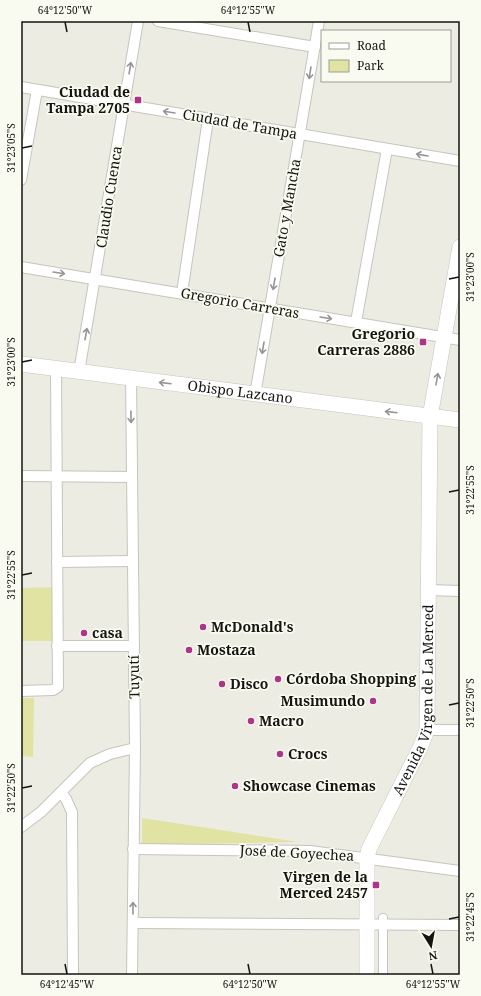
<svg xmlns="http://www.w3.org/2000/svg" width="481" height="996" viewBox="0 0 481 996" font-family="'Noto Serif',serif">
  <rect width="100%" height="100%" fill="#ecece3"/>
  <!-- green -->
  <g fill="#e0e3a2">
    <path d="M55 587 57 641H21V588Z"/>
    <path d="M21 698H34L33 757 21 756Z"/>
    <path d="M142 818 298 842 142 845Z"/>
  </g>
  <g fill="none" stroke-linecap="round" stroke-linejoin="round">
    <defs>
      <path id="pedestrian" d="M383 918V975"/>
      <g id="minor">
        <path d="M158 21 315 47"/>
        <path d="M21 87 460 161"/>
        <path d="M21 180 37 90"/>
        <path d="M21 267 460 340"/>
        <path d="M182 293 208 119"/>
        <path d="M356 322 387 149"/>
        <path d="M79 372 138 21"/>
        <path d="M131 378 135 748 132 975"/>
        <path d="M255 395 319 21"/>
        <path d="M21 476 132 477"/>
        <path d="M57 562 133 561"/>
        <path d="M428 590 460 591"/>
        <path d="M57 646H134"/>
        <path d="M21 691 53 690 58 687 56 369"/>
        <path d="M427 730H460"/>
        <path d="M61 792 66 799 72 812 73 975"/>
        <path d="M21 827 41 812 90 763 110 754 135 748"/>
        <path d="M133 849 310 851 460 871"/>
        <path d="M133 923 460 925"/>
      </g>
      <g id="secondary">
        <path id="s1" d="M21 364 460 420"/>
        <path id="s2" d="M367 975V858L369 849 421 746 427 730 430 417 460 247"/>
      </g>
    </defs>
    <!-- pedestrian casing -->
    <use href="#pedestrian" stroke="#c4c5bc" stroke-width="10"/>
    <!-- minor casing -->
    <use href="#minor" stroke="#c4c5bc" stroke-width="12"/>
    <!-- secondary casing -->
    <use href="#secondary" stroke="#c4c5bc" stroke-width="16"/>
    <!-- pedestrian -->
    <use href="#pedestrian" stroke="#fff" stroke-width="8"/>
    <!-- minor -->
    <use href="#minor" stroke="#fff" stroke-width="10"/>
    <!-- secondary -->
    <use href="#secondary" stroke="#fff" stroke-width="15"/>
  </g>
  <!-- one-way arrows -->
  <defs><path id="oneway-shaft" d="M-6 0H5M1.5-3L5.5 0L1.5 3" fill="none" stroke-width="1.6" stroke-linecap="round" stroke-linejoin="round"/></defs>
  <g stroke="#959694">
    <use href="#oneway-shaft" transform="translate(130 68) rotate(-81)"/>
    <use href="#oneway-shaft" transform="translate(310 73) rotate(99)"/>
    <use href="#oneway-shaft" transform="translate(169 112) rotate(-171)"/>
    <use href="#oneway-shaft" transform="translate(422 155) rotate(-170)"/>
    <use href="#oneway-shaft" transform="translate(59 273) rotate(9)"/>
    <use href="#oneway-shaft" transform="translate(274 284) rotate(100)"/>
    <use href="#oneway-shaft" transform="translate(326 318) rotate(9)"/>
    <use href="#oneway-shaft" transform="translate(86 334) rotate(-80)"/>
    <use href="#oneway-shaft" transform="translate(263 348) rotate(100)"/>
    <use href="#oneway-shaft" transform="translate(437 379) rotate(-80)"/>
    <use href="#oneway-shaft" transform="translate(165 383) rotate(-173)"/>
    <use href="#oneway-shaft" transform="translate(391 412) rotate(-173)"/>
    <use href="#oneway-shaft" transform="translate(131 417) rotate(89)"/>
    <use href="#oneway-shaft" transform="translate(133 908) rotate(-90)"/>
  </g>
  <!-- ticks -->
  <path fill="none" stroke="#141511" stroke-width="1.5" d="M65 22 67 32M248 22 250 32M22 148 32 146M449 279 459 277M22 362 32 360M449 492 459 490M22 575 32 573M449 705 459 703M22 788 32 786M449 919 459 917M65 964 67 974M248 964 250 974M431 964 433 974"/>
  <!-- markers -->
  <g fill="#af3487" stroke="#f9faf0" stroke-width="1.5">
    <rect x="134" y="96" width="8" height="8" rx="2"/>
    <rect x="419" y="338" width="8" height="8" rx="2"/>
    <circle cx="203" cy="627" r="4"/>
    <circle cx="84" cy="633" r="4"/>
    <circle cx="189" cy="650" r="4"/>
    <circle cx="278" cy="679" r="4"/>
    <circle cx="222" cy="684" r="4"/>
    <circle cx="373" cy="701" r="4"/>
    <circle cx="251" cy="721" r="4"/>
    <circle cx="280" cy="754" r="4"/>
    <circle cx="235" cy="786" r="4"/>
    <rect x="372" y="881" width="8" height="8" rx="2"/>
  </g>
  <g text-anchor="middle" stroke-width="3.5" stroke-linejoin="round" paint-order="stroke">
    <!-- poi labels -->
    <g font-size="14" font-weight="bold" fill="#141511" stroke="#f9faf0" text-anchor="start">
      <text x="130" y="97" text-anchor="end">Ciudad de<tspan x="130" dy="16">Tampa 2705</tspan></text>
      <text x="415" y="339" text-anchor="end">Gregorio<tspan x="415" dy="16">Carreras 2886</tspan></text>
      <text x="211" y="632">McDonald's</text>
      <text x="92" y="638">casa</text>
      <text x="197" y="655">Mostaza</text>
      <text x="286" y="684">Córdoba Shopping</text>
      <text x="230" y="689">Disco</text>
      <text x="365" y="706" text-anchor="end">Musimundo</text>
      <text x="259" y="726">Macro</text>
      <text x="288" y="759">Crocs</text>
      <text x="243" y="791">Showcase Cinemas</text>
      <text x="368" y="882" text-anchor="end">Virgen de la<tspan x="368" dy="16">Merced 2457</tspan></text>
    </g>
    <!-- street labels -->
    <g font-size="14" fill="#141511" stroke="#f9faf0">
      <text transform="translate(240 124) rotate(10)" y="5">Ciudad de Tampa</text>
      <text transform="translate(109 197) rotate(-81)" y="5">Claudio Cuenca</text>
      <text transform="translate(287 208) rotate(-80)" y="5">Gato y Mancha</text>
      <text transform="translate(240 303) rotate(10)" y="5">Gregorio Carreras</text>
      <text dy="5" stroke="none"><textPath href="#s1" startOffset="221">Obispo Lazcano</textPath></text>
      <text transform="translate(134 677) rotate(-91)" y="5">Tuyutí</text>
      <text dy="5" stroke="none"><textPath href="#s2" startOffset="286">Avenida Virgen de La Merced</textPath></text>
      <text transform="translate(297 853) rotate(3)" y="5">José de Goyechea</text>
    </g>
  </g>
  <!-- border -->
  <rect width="481" height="996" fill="none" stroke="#f9faf0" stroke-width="44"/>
  <!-- legend -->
  <rect x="321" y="30" width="130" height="52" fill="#f9faf0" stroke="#9d9e97"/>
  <rect x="329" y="43" width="20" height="6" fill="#ffffff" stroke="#9d9e97"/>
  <text x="357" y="50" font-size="12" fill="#141511">Road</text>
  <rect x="329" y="60" width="20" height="12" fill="#e0e3a2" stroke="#9d9e97"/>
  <text x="357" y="70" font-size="12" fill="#141511">Park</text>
  <!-- north arrow -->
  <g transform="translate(431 946) rotate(169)" stroke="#f9faf0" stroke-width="3" paint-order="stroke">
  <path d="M0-3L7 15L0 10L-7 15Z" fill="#141511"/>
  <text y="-6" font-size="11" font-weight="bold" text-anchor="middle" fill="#141511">N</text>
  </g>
  <rect x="22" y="22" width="437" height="952" fill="none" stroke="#141511" stroke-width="1.5"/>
  <g font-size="10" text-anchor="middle" fill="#141511">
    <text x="65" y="14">64°12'50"W</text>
    <text x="248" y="14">64°12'55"W</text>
    <text transform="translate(11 148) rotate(-90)" y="4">31°23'05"S</text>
    <text transform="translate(470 277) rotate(-90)" y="4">31°23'00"S</text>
    <text transform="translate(11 362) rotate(-90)" y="4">31°23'00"S</text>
    <text transform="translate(470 490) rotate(-90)" y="4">31°22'55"S</text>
    <text transform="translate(11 575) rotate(-90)" y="4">31°22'55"S</text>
    <text transform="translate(470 703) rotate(-90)" y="4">31°22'50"S</text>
    <text transform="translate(11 788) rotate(-90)" y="4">31°22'50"S</text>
    <text transform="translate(470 917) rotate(-90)" y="4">31°22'45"S</text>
    <text x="67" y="988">64°12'45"W</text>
    <text x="250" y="988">64°12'50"W</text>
    <text x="433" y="988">64°12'55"W</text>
  </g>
</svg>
